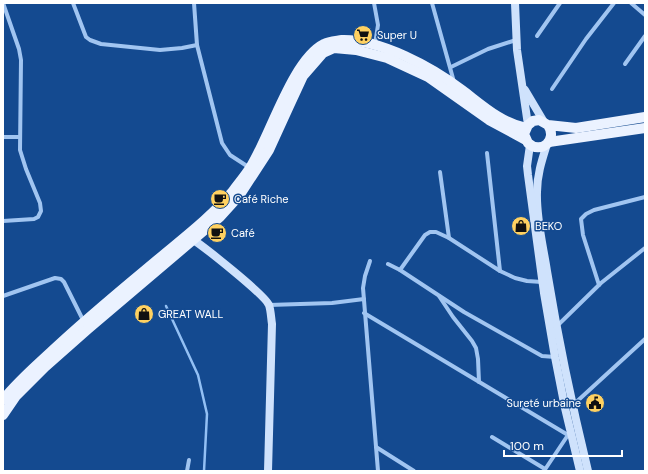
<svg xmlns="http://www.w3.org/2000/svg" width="648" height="474" viewBox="0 0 648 474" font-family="'DM Sans',sans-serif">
  <rect width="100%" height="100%" fill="#144a90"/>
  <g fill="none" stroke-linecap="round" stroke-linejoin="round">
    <!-- stream -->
    <path stroke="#93c0f4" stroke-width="2.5" d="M166 306 198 375 207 414 204 471"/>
    <!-- minor -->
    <g stroke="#a1c5f1" stroke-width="4">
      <path d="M73 3 86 37 90 40 101 44 160 50 182 48 197 45"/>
      <path d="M194 3 197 45 222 143 230 155 250 168"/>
      <path d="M374 3 378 25 375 44"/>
      <path d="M432 3 454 82"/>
      <path d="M631 3 645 15"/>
      <path d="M537 36 560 3"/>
      <path d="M625 64 645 36"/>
      <path d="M451 67 488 49 516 40"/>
      <path d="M552 89 586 39 614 3"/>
      <path d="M3 137H20"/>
      <path d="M487 153 500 271"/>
      <path d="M440 172 449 238"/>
      <path d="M3 221 34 219 38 217 41 211 40 203 26 169 20 150 21 60 19 49 3 3"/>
      <path d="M370 261 365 276 363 288 378 471"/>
      <path d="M388 264 400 270 464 312 542 356 555 357"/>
      <path d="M400 270 425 235 430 232H436L449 238 500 271 515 278 527 281 542 282"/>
      <path d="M599 285 583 235 581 219 586 214 594 210 645 197"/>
      <path d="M3 296 55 278 61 279 64 282 84 322"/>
      <path d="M439 296 453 317 472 341 476 348 478 359 479 382"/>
      <path d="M269 305 332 303 364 299"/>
      <path d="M364 313 568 435 571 434"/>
      <path d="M557 326 601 283 645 248"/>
      <path d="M573 405 645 339"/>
      <path d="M492 437 545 469"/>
      <path d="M376 447 414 471"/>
      <path d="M187 471 189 460"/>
      <path d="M544 471 568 435"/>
    </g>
    <!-- secondary -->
    <g stroke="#cfe2fc" stroke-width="8">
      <path d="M515 3 517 50 528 125"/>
      <path d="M525 90 544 122"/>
      <path d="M547 144C542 160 537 175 537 192 536 218 543 245 547 271 558 338 572 405 588 471"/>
      <path d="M530 145 527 166 528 175 544 293 555 357 565 408 580 471"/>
      <path d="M189 237C202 245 264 294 269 305 271 311 271 318 272 324L268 471"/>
    </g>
    <!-- primary -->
    <g stroke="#ebf2ff" stroke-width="10">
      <path d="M548 125C558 140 541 155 528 143L524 134 528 125 533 121 539 120 548 125 576 128 645 117"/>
      <path d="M549 142 645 128"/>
      <path d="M3 400C18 381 36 366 53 350 88 317 125 287 162 256 186 236 212 216 233 191 238 184 245 176 250 168 270 137 292 60 324 44 329 41 336 41 342 40 380 39 432 67 462 90 482 105 501 123 526 128"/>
      <path d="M3 415 16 396 45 367 88 329 220 217 239 196 269 150 290 104 303 76 323 53 334 48 356 50 387 58 428 77 489 120 526 140"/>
    </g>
  </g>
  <!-- icons -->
  <defs>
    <symbol id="supermarket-disc" viewBox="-11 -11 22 22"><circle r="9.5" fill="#ffd161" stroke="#144a90"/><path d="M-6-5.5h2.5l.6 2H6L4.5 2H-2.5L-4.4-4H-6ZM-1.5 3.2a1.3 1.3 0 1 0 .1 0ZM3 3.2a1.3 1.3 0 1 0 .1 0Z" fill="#111"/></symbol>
    <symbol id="cafe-disc" viewBox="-11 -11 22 22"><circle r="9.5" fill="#ffd161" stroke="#144a90"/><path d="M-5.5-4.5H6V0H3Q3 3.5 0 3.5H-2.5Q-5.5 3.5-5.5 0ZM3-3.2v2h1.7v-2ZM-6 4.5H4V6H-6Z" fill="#111"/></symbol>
    <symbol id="shop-disc" viewBox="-11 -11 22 22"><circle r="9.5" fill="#ffd161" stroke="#144a90"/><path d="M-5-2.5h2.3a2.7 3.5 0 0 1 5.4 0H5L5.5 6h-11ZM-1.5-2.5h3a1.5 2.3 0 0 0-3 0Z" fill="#111"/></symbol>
    <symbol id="civic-disc" viewBox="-11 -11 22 22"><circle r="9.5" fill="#ffd161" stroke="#144a90"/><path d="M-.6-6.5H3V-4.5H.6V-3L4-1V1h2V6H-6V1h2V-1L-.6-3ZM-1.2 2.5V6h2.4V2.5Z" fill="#111"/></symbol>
  </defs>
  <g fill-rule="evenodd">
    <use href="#supermarket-disc" x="352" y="24" width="22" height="22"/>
    <use href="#cafe-disc" x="209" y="188" width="22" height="22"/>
    <use href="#shop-disc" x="510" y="215" width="22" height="22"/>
    <use href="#cafe-disc" x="206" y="222" width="22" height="22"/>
    <use href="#shop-disc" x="133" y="303" width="22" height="22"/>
    <use href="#civic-disc" x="584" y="392" width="22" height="22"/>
  </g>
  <g text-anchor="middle" stroke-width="3" stroke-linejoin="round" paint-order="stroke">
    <!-- poi labels -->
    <g font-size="11" fill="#fff" stroke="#144a90" text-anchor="start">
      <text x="377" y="39">Super U</text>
      <text x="234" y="203">Café Riche</text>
      <text x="535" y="230">BEKO</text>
      <text x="231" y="237">Café</text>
      <text x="158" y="318">GREAT WALL</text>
      <text x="581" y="407" text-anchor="end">Sureté urbaine</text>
    </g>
  </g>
  <!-- border -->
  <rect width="648" height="474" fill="none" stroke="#ffffff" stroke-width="8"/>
  <!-- scale -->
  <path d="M504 450v6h118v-6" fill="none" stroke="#ffffff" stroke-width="2"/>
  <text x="510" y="450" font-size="12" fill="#ffffff" stroke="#144a90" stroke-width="3" paint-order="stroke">100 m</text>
</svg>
